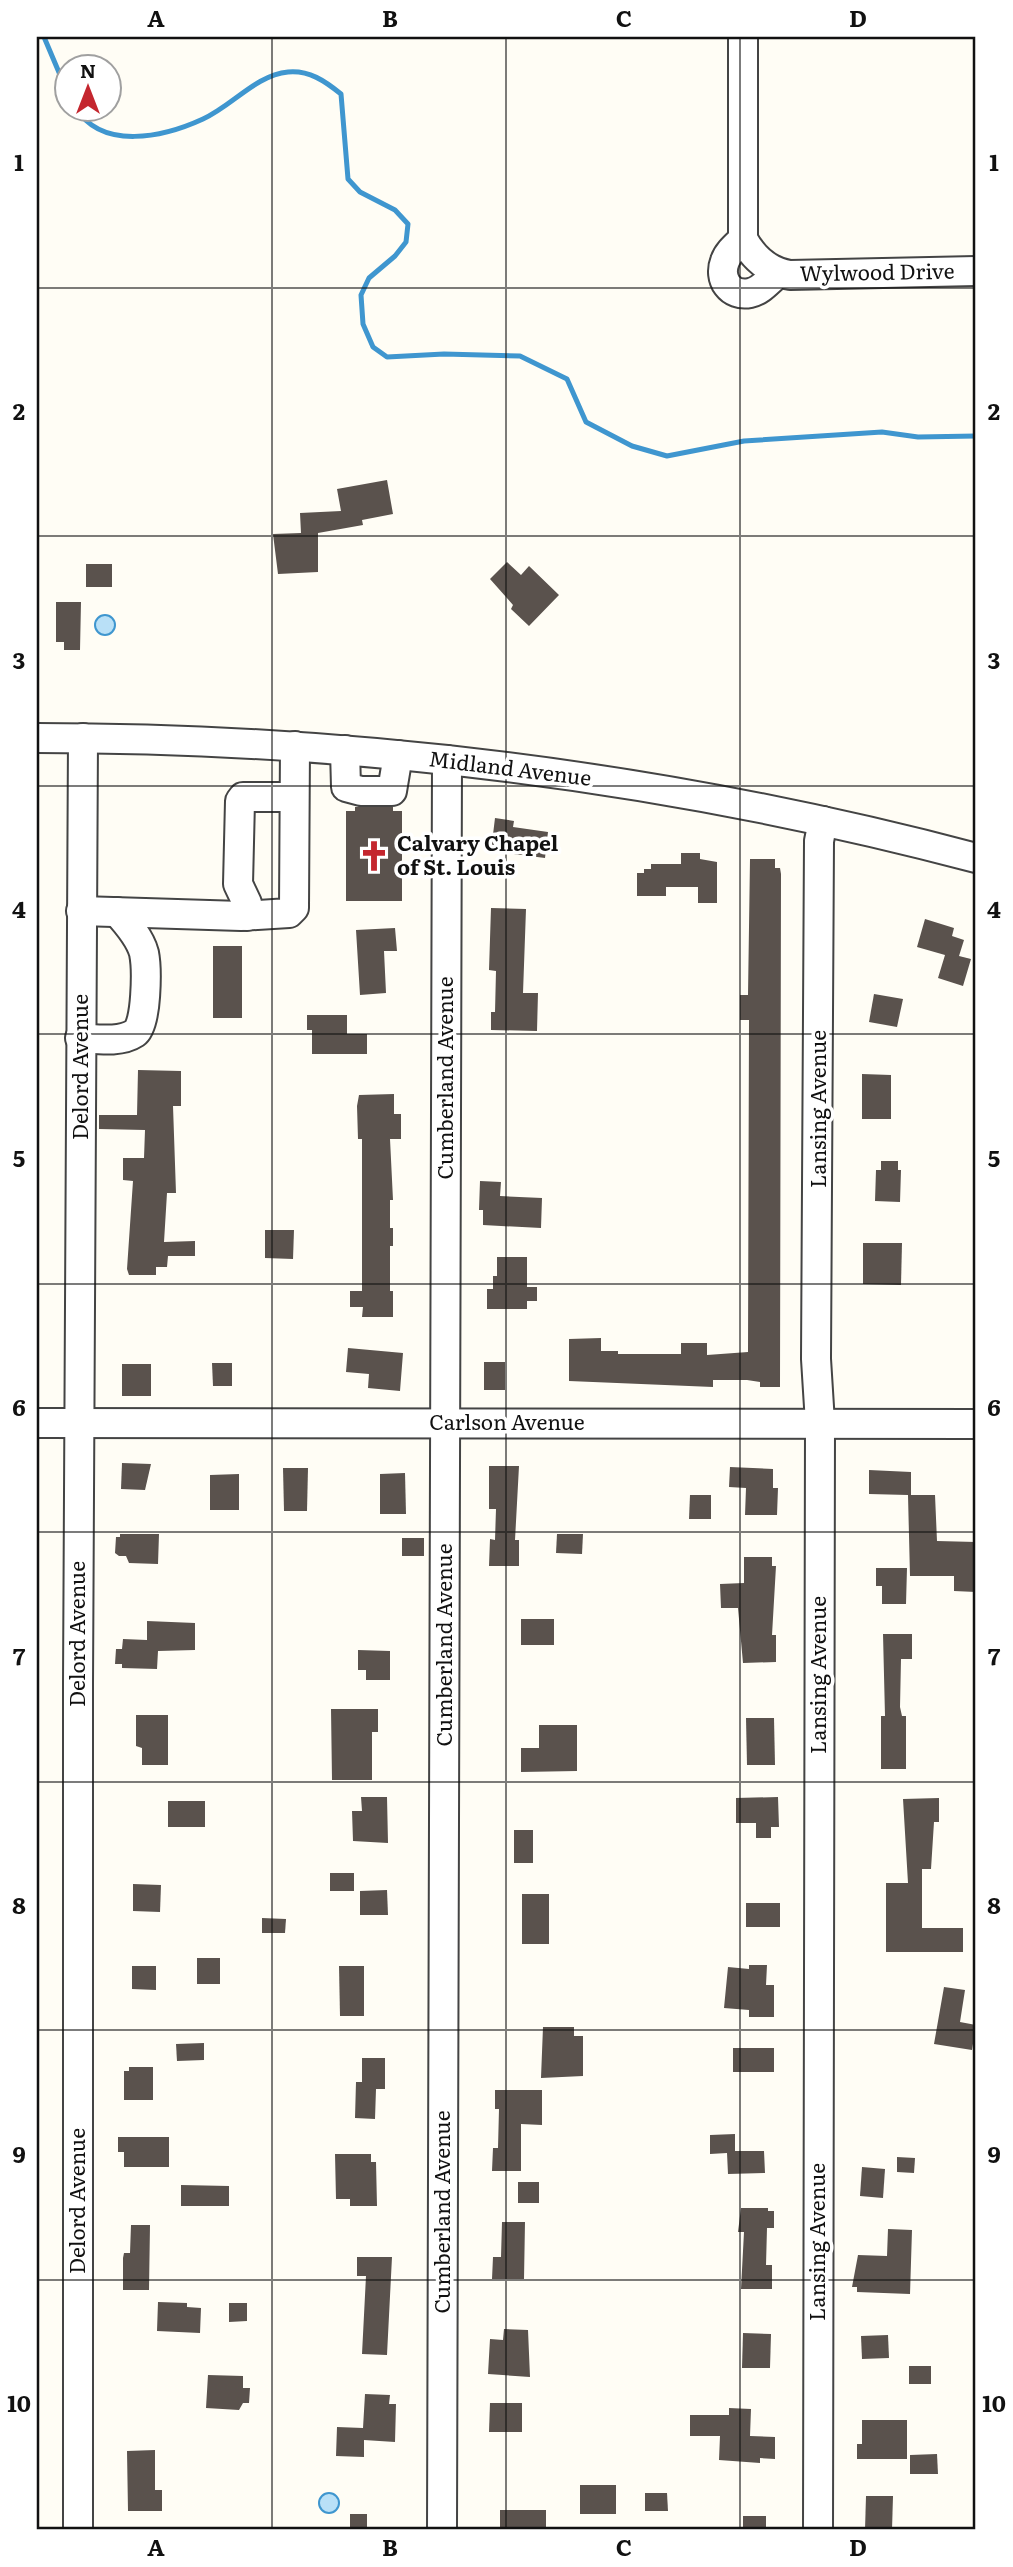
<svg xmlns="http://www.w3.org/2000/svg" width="1013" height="2567" viewBox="0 0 1013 2567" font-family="Literata,serif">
  <rect width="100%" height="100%" fill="#fffdf5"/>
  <!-- water -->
  <g fill="#b9e0f7" stroke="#3f96cf" stroke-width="2">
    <circle cx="105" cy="625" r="10"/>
    <circle cx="329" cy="2503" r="10"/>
  </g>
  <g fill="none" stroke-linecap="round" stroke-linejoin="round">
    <!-- stream -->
    <g stroke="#3f96cf" stroke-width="5">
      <path d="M44 37 66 89"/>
      <path d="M76 108C102 151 164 137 203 119 232 106 256 75 288 72 309 70 325 81 341 94L348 179 360 192 395 210 408 224 406 242 395 256 369 278 361 295 363 324 373 347 387 357 444 354 520 356 567 379 586 422 632 446 667 456 744 441 882 432 918 437 976 436"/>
    </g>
  </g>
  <!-- building -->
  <g fill="#5a524d">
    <path d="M387 480 393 514 362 520 363 525 318 533V572L278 574 273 534 301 533 300 513 341 511 337 489Z"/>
    <path d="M507 562 521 575 529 566 559 595 529 626 511 609 513 605 490 579Z"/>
    <rect x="86" y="564" width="26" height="23"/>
    <path d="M56 602H81L80 650H64V642H56Z"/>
    <path d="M355 807H393V811H402V901H346V811H355Z"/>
    <path d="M495 818 514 821 513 827 548 832 545 858 491 851Z"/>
    <path d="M681 853H700V859L717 862V903H698V887H666V896H637V873H644V869H651V864H681Z"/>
    <path d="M750 859H775V868H780L781 874 780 1387H760V1382L747 1380H713V1387L569 1381V1339L601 1338V1351H618V1354H681V1343H707V1355L748 1352 749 1020H740V995H748Z"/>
    <path d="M491 908 526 909 523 993H538L537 1031 491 1030V1012H495L496 971 489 970Z"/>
    <path d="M925 919 954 928 952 936 964 940 959 956 971 959 963 986 938 978 945 955 917 947Z"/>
    <path d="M395 928 397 951H384L386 993 360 995 356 930Z"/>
    <rect x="213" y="946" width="29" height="72"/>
    <path d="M874 994 903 999 897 1027 869 1022Z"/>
    <path d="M307 1015H347V1034H367V1054H312V1030H307Z"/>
    <path d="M138 1070 181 1071V1106H173L176 1193H167L164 1242 195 1241V1256H168L167 1267H156V1275H129L127 1269 133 1181 123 1180V1158H144L145 1130 99 1129V1115H137Z"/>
    <path d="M862 1074 891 1075V1119H862Z"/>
    <path d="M394 1094V1114H401V1139H390L393 1200H390V1228H393V1246H390V1291H393V1317H362L363 1307H350V1291H362V1139H358L357 1106 359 1095Z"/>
    <path d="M881 1161H898V1170H901L900 1202 875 1201 876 1170H881Z"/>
    <path d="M480 1181 501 1182 500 1196 542 1198 541 1228 483 1225V1210H479Z"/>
    <path d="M265 1230H294L293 1259 265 1258Z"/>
    <path d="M863 1243H902L901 1285 863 1284Z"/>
    <path d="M497 1257H527V1287H537V1301H527V1309H487V1289H493V1276H497Z"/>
    <path d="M348 1348 403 1353 400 1391 368 1388 369 1374 346 1372Z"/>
    <rect x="484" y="1362" width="21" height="28"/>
    <path d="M212 1363H232V1386H213Z"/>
    <rect x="122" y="1364" width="29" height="32"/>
    <path d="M122 1463 151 1464 145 1490 121 1489Z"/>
    <path d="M489 1466H519L515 1540H519V1566H489L490 1539 495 1540 496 1509H489Z"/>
    <path d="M730 1467 773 1469V1488H778L777 1515H745L746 1488 729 1487Z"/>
    <path d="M283 1468H308L307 1511H284Z"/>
    <path d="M869 1470 911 1472V1495H935L937 1541 976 1542V1592L954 1591V1576H910L908 1495 869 1494Z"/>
    <path d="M405 1473 406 1514H380V1474Z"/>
    <path d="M239 1474V1510H210V1475Z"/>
    <path d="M690 1495H711V1519H689Z"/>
    <path d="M120 1534H159L158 1564 129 1563 126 1556H119L115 1553 116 1537H120Z"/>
    <path d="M557 1534H583L582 1554 556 1553Z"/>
    <rect x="402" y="1538" width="22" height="18"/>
    <path d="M744 1557H772V1566H776L772 1635H776V1662L743 1663 738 1608H721L720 1584 744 1583Z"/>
    <path d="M876 1568H907L906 1604H882V1586H876Z"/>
    <rect x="521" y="1619" width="33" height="26"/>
    <path d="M147 1621 195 1623V1650L158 1651 157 1669 122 1668V1664H115L116 1649H122L123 1639 147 1640Z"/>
    <path d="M883 1634H912V1659H901L900 1707 902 1716H906V1769H881V1716H885Z"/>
    <path d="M358 1650 390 1651V1680H366V1670H358Z"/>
    <path d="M331 1709H378V1732H372V1780H332Z"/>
    <path d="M136 1715H168V1765H142V1748L136 1746Z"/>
    <path d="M746 1718H774L775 1765H747Z"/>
    <path d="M539 1725H577V1771L521 1772V1748H539Z"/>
    <path d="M361 1797H387L388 1843 353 1841 352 1811H362Z"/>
    <path d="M778 1797 779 1827H771V1838H756V1823H736V1798Z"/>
    <path d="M939 1798V1822H934L931 1869H922V1928H963V1952H886V1883H908L903 1799Z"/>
    <rect x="168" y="1801" width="37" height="26"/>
    <rect x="514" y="1830" width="19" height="33"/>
    <rect x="330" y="1873" width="24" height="18"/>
    <path d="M133 1884 161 1885 160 1912 133 1911Z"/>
    <path d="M387 1890 388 1915H360V1891Z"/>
    <rect x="522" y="1894" width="27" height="50"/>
    <rect x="746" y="1903" width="34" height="24"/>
    <path d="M262 1918 286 1919 285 1933H262Z"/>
    <rect x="197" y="1958" width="23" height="26"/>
    <path d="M749 1965H767L766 1985H774V2017H749V2010L724 2008 728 1967 749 1969Z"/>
    <path d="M132 1966H156V1990L132 1989Z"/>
    <path d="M339 1966H364V2016H340Z"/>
    <path d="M944 1987 965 1990 960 2022 976 2025 972 2050 934 2044Z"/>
    <path d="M543 2027H574V2036H583V2076L541 2078Z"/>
    <path d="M204 2043V2060L177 2061 176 2044Z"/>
    <rect x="733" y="2048" width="41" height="24"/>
    <path d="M362 2058H385V2089H376L375 2119 355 2118 356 2082H362Z"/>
    <path d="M129 2067H153V2100H124V2071H129Z"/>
    <path d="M495 2090H542V2125L521 2124V2171H492L493 2148H498L499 2109H495Z"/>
    <path d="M735 2134V2151H764L765 2173 728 2174 727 2153 710 2154V2135Z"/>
    <path d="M118 2137H169V2167H124V2152H118Z"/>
    <path d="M335 2154H371V2162H376L377 2206H350V2199H336Z"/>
    <path d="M897 2157 915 2158 914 2173 897 2172Z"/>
    <path d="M862 2167 885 2169 883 2198 860 2196Z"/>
    <rect x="518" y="2182" width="21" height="21"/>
    <path d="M181 2185 229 2186V2206H181Z"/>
    <path d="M741 2208H768V2211H774V2228H767L766 2265H772V2289H741L744 2232H738Z"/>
    <path d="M502 2222H525L524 2279H492L493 2257H501Z"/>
    <path d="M131 2225H150L149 2290H123V2258L124 2253H130Z"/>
    <path d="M888 2229 912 2230 910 2294 857 2292V2287H852L858 2255 887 2256Z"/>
    <path d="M357 2257H392L387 2355 362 2354 366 2276H357Z"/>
    <path d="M158 2302 187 2303V2307L201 2308 200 2333 157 2331Z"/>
    <path d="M229 2303H247V2321L229 2322Z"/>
    <path d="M504 2329 528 2330 530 2377 488 2374 490 2339 503 2340Z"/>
    <path d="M743 2333 771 2334 770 2368H742Z"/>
    <path d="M888 2335 889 2358 862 2359 861 2336Z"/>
    <rect x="909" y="2366" width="22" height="18"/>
    <path d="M208 2375 243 2376V2388H250L249 2403H243L239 2410 206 2408Z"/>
    <path d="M365 2394 390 2395 389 2404H396L395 2442 364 2440V2457L336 2456 337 2427 363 2428Z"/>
    <path d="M490 2403H522V2432H489Z"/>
    <path d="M729 2408 751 2409 750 2436 775 2437V2459L760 2458V2463L719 2460 720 2436H690V2415H729Z"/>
    <path d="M862 2420H907V2459H857V2444H862Z"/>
    <path d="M155 2450V2490H162V2511H128L127 2451Z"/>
    <path d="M937 2454 938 2474H910V2455Z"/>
    <rect x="580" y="2485" width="36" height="29"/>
    <path d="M645 2493H667L668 2511H645Z"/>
    <path d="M866 2496H893L892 2530H865Z"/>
    <rect x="500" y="2510" width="46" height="20"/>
    <rect x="350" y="2514" width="17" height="16"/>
    <rect x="743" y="2516" width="23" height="14"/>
  </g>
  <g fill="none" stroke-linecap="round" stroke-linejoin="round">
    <defs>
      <g id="minor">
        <path d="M743 37V239C753 257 769 272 790 275L976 271"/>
        <path d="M743 239C737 245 728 252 725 261 718 279 730 297 750 293 761 291 769 280 777 274"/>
        <path d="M37 738C353 738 670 777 976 858"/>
        <path d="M345 750 346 787 361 791H392L398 755"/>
        <path d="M81 911 241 916 289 913 294 908 295 746"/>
        <path d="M247 916V903L238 884 240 801 243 797H294"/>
        <path d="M80 1038C97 1039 120 1043 135 1033 147 1025 147 968 144 953 140 938 127 923 117 912"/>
        <path d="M37 1423 976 1424"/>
        <path d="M78 2530V1683L83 738"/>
        <path d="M442 2530 447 760"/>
        <path d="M818 2530 820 1423 816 1359 819 841 823 821"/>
      </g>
    </defs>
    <!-- minor casing -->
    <use href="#minor" stroke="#444" stroke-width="32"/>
    <!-- minor -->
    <use href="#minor" stroke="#fff" stroke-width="28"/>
  </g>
  <!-- grid -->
  <path fill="none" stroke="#111" stroke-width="2" stroke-opacity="0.55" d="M272 37V2530M506 37V2530M740 37V2530M37 288H976M37 536H976M37 786H976M37 1034H976M37 1284H976M37 1532H976M37 1782H976M37 2030H976M37 2280H976"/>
  <!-- icons -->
  <defs>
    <symbol id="church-bare" viewBox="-9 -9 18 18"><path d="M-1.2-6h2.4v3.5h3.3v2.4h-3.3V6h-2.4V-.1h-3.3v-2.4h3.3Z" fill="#c4262e" stroke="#fff" stroke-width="2.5" paint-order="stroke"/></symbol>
  </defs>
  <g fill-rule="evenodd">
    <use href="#church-bare" x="352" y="834" width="44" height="44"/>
  </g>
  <g text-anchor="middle" stroke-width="7" stroke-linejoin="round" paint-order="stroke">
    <!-- street labels -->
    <g font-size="21" fill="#111" stroke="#fff">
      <text transform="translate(877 273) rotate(-1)" y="7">Wylwood Drive</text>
      <text transform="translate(510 769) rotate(7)" y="7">Midland Avenue</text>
      <text transform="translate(81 1067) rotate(-90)" y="7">Delord Avenue</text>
      <text transform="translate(446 1078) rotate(-90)" y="7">Cumberland Avenue</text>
      <text transform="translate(819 1109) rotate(-90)" y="7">Lansing Avenue</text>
      <text x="507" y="1430">Carlson Avenue</text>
      <text transform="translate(78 1634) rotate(-90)" y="7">Delord Avenue</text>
      <text transform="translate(445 1645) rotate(-90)" y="7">Cumberland Avenue</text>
      <text transform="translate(819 1675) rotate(-90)" y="7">Lansing Avenue</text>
      <text transform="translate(78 2201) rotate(-90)" y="7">Delord Avenue</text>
      <text transform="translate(443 2212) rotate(-90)" y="7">Cumberland Avenue</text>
      <text transform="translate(818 2242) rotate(-90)" y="7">Lansing Avenue</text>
    </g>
    <!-- poi labels -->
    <g font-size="21" font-weight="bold" fill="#111" stroke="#fff" text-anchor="start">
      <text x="397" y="851">Calvary Chapel<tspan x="397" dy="24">of St. Louis</tspan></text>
    </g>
  </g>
  <!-- border -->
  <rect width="1013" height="2567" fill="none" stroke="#ffffff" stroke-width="77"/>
  <!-- north arrow -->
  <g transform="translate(88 88)"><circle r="33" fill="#ffffff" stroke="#a0a0a0" stroke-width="2"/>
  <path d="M0-5L12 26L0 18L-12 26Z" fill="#c4262e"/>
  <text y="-10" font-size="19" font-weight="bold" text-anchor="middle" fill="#111111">N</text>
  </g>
  <rect x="38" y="38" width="936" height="2490" fill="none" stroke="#111" stroke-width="2.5"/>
  <g font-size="23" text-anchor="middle" font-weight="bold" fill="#111">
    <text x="156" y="27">A</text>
    <text x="390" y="27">B</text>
    <text x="624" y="27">C</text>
    <text x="858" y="27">D</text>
    <text x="19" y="171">1</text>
    <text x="994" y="171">1</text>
    <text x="19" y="420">2</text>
    <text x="994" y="420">2</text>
    <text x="19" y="669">3</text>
    <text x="994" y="669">3</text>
    <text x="19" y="918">4</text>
    <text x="994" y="918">4</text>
    <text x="19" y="1167">5</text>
    <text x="994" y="1167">5</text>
    <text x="19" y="1416">6</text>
    <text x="994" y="1416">6</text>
    <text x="19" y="1665">7</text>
    <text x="994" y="1665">7</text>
    <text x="19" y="1914">8</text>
    <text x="994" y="1914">8</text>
    <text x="19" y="2163">9</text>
    <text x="994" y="2163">9</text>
    <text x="19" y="2412">10</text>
    <text x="994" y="2412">10</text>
    <text x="156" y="2556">A</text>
    <text x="390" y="2556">B</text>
    <text x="624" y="2556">C</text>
    <text x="858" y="2556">D</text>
  </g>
</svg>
